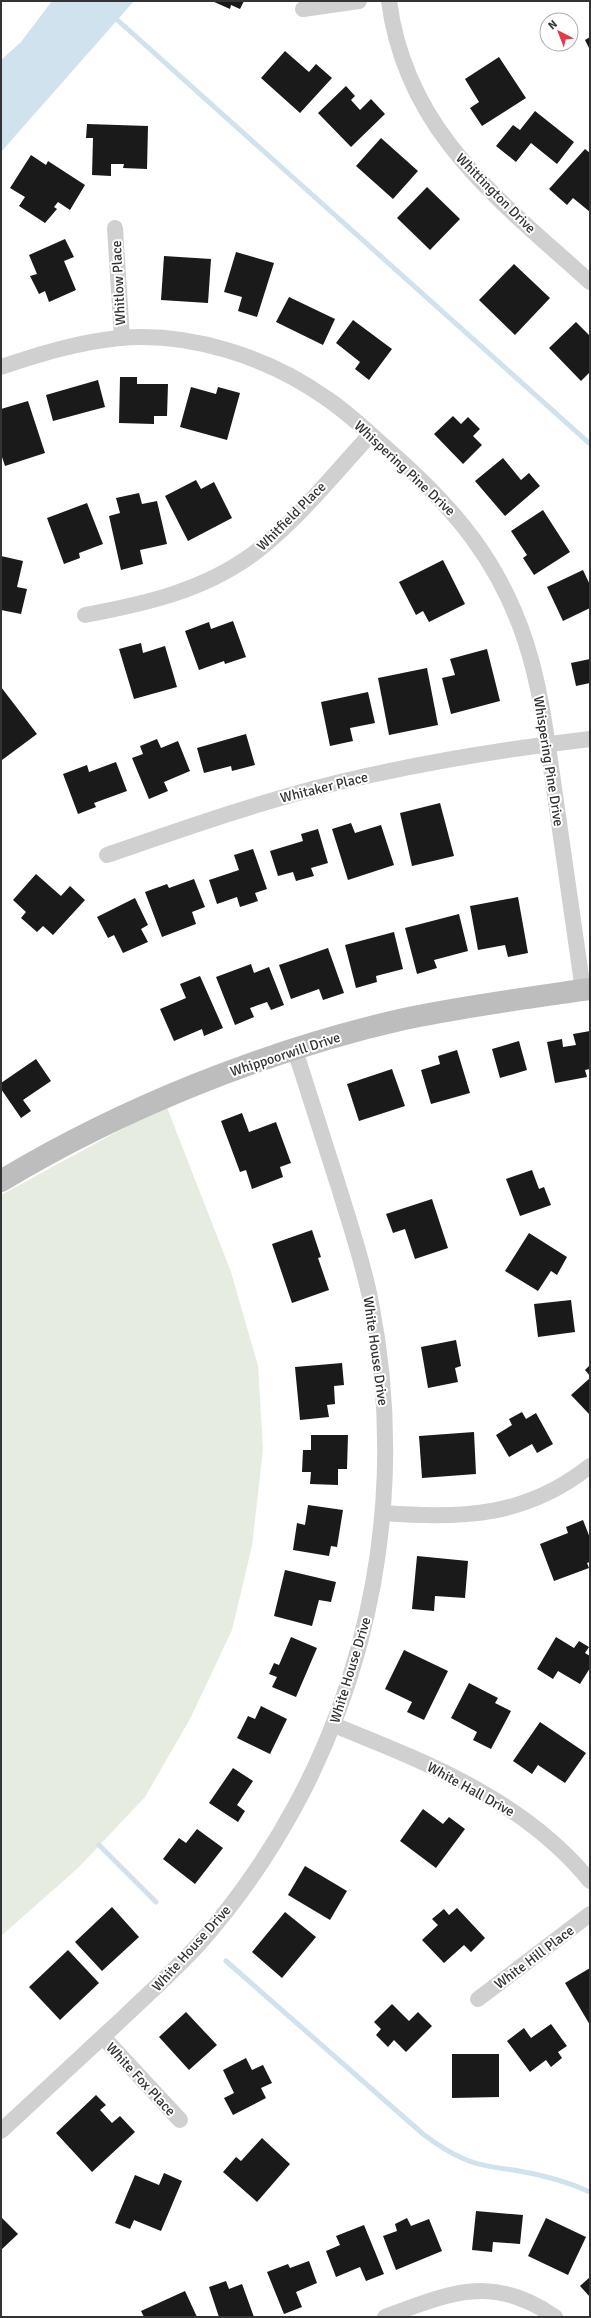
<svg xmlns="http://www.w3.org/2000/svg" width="591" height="2318" viewBox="0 0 591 2318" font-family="Signika,sans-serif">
  <rect width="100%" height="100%" fill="#fff"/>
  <!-- green -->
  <path fill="#e6ecdf" d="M166 1105 231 1272 258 1366 263 1449 252 1546 232 1630 190 1719 145 1797 78 1868 1 1936V1195Z"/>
  <!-- water -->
  <path fill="#cfe2ee" d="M52 1H134L1 152V60L21 42Z"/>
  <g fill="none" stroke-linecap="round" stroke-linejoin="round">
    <!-- stream -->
    <g stroke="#cfe2ee" stroke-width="5">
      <path d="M113 16 590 444"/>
      <path d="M99 1845 156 1902"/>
      <path d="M226 1961 423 2134C435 2143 448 2152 462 2158 479 2166 500 2168 519 2171 543 2175 568 2182 590 2192"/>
    </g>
  </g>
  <!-- building -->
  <g fill="#1a1a1a">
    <path d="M212 1H244L240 9 231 5 230 9Z"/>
    <path d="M590 37V50L585 40Z"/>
    <path d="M285 51 309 72 316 64 332 78 300 113 261 78Z"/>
    <path d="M499 57 526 98 482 126 470 108 479 102 465 79Z"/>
    <path d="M346 86 355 96 351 100 360 110 371 99 385 114 351 147 318 113Z"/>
    <path d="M535 111 574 142 557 164 531 143 516 162 496 146 513 125 520 130Z"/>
    <path d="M87 124 148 126 147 169 123 168 124 164H111V176L92 175 93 138H86Z"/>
    <path d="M381 138 418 171 393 199 356 166Z"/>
    <path d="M585 149 590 153V212L573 198 567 205 549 189Z"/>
    <path d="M31 155 46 165 48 161 85 185 70 210 58 202 54 207 57 209 45 223 19 206 25 197 10 188Z"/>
    <path d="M427 187 460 219 430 250 397 218Z"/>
    <path d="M65 239 74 257 64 261 76 290 49 302 45 291 39 294 30 276 37 274 29 255Z"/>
    <path d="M236 252 274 263 257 317 238 311 242 297 224 292Z"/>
    <path d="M164 256 211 259 208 303 161 300Z"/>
    <path d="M514 264 550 298 515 335 479 300Z"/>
    <path d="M289 297 335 319 323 345 276 322Z"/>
    <path d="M353 320 392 349 369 380 355 369 360 362 336 343Z"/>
    <path d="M576 322 590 336V372L581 381 549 348Z"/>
    <path d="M120 377H137V384H168L167 416H154V424L119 423Z"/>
    <path d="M98 380 105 407 53 421 46 395Z"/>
    <path d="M191 387 216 394 218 387 240 393 227 440 180 427Z"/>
    <path d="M28 401 45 453 5 466 1 454V409Z"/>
    <path d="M453 416 461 424 468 417 480 429 473 436 482 445 463 464 434 434Z"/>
    <path d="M503 458 521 480 529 473 540 486 505 516 475 481Z"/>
    <path d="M196 480 201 489 214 482 232 518 188 541 165 496Z"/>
    <path d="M139 493 142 504 157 501 167 544 140 550 143 564 121 570 109 516 120 513 116 498Z"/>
    <path d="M87 503 103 544 79 553 80 558 64 564 47 518Z"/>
    <path d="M543 510 570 552 534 575 523 558 527 555 511 531Z"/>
    <path d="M1 556 23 561 17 587 27 589 21 614 1 610Z"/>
    <path d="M443 560 465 604 429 622 423 611 416 615 399 582Z"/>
    <path d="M583 570 590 585V608L563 621 547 587Z"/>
    <path d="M233 621 246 657 225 664 224 661 199 670 185 631 209 622 211 629Z"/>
    <path d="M141 643 143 653 165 646 177 687 134 699 119 649Z"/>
    <path d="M487 649 500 701 451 714 442 678 455 675 450 659Z"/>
    <path d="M590 659V683L576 686 571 663Z"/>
    <path d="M427 668 438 725 389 735 378 678Z"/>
    <path d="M1 687 37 734 2 760 1 759Z"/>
    <path d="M368 692 375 723 350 728 353 741 330 746 321 702Z"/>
    <path d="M246 734 255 765 232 771 231 766 204 773 197 748Z"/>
    <path d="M157 739 161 748 178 741 190 771 164 782 168 791 149 799 132 758 143 754 140 746Z"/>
    <path d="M116 762 127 791 94 803 96 807 78 814 63 774 87 765 89 772Z"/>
    <path d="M440 803 454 856 412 866 400 813Z"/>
    <path d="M351 823 355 833 381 825 394 865 348 880 332 829Z"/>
    <path d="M318 829 328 863 311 868 314 876 296 881 293 872 278 876 270 851 303 841 301 834Z"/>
    <path d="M253 849 267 889 255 893 258 901 240 907 237 897 217 904 209 880 239 870 234 855Z"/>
    <path d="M36 874 61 896 70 886 85 900 53 935 43 926 37 932 21 918 26 912 13 900Z"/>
    <path d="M194 879 205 907 192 912 196 924 162 937 145 892 167 884 169 888Z"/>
    <path d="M518 897 528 953 508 957 505 945 478 950 470 906Z"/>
    <path d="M135 898 148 925 141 929 148 942 123 953 114 935 108 938 97 917Z"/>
    <path d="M459 914 468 951 434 960 437 968 417 974 405 928Z"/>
    <path d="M394 932 403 969 376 976 377 982 356 988 345 945Z"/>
    <path d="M328 948 344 993 323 1000 319 989 291 999 279 965Z"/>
    <path d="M251 964 254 973 269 967 284 1005 271 1010 267 1002 250 1008 254 1017 235 1025 216 977Z"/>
    <path d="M200 976 223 1028 204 1036 202 1029 174 1041 160 1009 186 998 180 984Z"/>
    <path d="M590 1031V1069L585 1070 587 1077 555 1083 547 1042 562 1039 563 1047 576 1045 573 1034Z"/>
    <path d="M519 1041 527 1070 500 1078 492 1049Z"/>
    <path d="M457 1050 470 1093 431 1104 421 1070 440 1064 438 1056Z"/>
    <path d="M36 1059 51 1081 23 1100 31 1111 21 1118 1 1089V1083Z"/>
    <path d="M392 1069 405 1106 359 1121 347 1084Z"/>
    <path d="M242 1113 249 1132 276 1122 291 1163 280 1167 283 1177 252 1189 246 1170 240 1172 221 1121Z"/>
    <path d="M532 1170 539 1189 544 1187 551 1205 520 1216 506 1179Z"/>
    <path d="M432 1199 448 1248 415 1259 405 1229 393 1233 386 1214Z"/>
    <path d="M312 1230 321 1257 318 1258 329 1290 292 1303 272 1244Z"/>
    <path d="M529 1233 567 1257 557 1275 551 1271 538 1291 505 1271Z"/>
    <path d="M571 1300 575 1332 538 1337 534 1304Z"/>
    <path d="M456 1340 461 1366 455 1368 458 1382 428 1388 421 1347Z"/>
    <path d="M342 1363 344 1385 334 1386 335 1404 327 1405 329 1417 300 1420 295 1367Z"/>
    <path d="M590 1365V1376L585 1370Z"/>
    <path d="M590 1378V1413L589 1414 571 1395Z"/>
    <path d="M522 1412 526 1419 536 1413 553 1444 537 1453 532 1444 509 1457 496 1435 512 1425 509 1419Z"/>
    <path d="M474 1432 476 1474 422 1478 419 1436Z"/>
    <path d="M311 1435H348L347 1469H338V1485L310 1484 311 1472H302L303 1450H311Z"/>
    <path d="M308 1505 343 1510 337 1547 331 1546 329 1556 293 1550 297 1523 305 1525Z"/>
    <path d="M583 1520 590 1538V1562L587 1563 589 1568 554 1581 540 1544 568 1533 566 1527Z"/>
    <path d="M417 1556 468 1561 465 1598 435 1596 434 1611 412 1609Z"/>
    <path d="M285 1570 336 1582 331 1602 319 1600 312 1626 274 1616Z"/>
    <path d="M291 1637 317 1648 296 1697 272 1687 277 1677 269 1674 274 1663 279 1665Z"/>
    <path d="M556 1637 574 1648 579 1641 589 1647 585 1653 590 1656V1668L580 1684 558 1671 553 1679 537 1669Z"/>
    <path d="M404 1650 448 1671 424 1720 407 1712 412 1702 385 1689Z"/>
    <path d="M469 1683 498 1698 495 1703 511 1711 491 1749 473 1740 477 1732 451 1718Z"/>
    <path d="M261 1706 287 1719 270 1754 237 1738 248 1716 255 1719Z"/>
    <path d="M540 1722 586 1753 565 1783 538 1765 532 1774 513 1761Z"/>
    <path d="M233 1768 253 1781 237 1805 245 1811 238 1822 209 1803Z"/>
    <path d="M423 1809 443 1824 449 1817 465 1829 436 1868 400 1841Z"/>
    <path d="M197 1829 223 1848 195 1884 163 1859 179 1838 186 1843Z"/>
    <path d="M305 1866 347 1891 330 1920 288 1895Z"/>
    <path d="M112 1907 139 1937 102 1971 75 1942Z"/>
    <path d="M457 1908 485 1938 471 1952 464 1945 444 1963 422 1940 438 1925 432 1919 444 1909 449 1915Z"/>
    <path d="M285 1912 316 1937 282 1978 252 1952Z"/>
    <path d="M68 1950 99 1983 60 2020 29 1987Z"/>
    <path d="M590 1968V2025L565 1983Z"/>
    <path d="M392 2004 409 2021 418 2012 432 2026 406 2052 394 2040 388 2047 376 2035 381 2029 374 2022Z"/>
    <path d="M186 2012 217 2045 189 2070 159 2037Z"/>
    <path d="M551 2024 567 2046 558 2052 562 2058 551 2067 546 2060 530 2072 507 2041 524 2028 531 2038Z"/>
    <path d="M452 2054H499V2097L452 2098Z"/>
    <path d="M246 2058 252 2070 263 2065 272 2083 261 2088 266 2098 233 2115 224 2098 234 2093 223 2070Z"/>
    <path d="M96 2095 106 2105 100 2110 112 2123 120 2116 135 2132 92 2172 56 2133Z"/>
    <path d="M262 2138 290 2164 257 2202 223 2172 236 2157 241 2161Z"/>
    <path d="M164 2173 182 2181 161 2231 134 2220 130 2229 115 2223 135 2175 159 2185Z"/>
    <path d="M476 2211 523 2215 520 2244 493 2242 492 2252 472 2250Z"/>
    <path d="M1 2217 18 2234 1 2250Z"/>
    <path d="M407 2218 411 2226 429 2219 442 2251 396 2270 383 2236 397 2231 395 2224Z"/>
    <path d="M546 2218 586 2237 568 2275 528 2256Z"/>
    <path d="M364 2225 384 2274 366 2281 360 2267 336 2277 326 2251 340 2245 336 2236Z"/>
    <path d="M309 2261 317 2283 296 2292 302 2307 284 2314 267 2272 288 2264 290 2268Z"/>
    <path d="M590 2277V2297L580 2286Z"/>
    <path d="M226 2281 229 2289 242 2284 254 2317H219L209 2287Z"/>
    <path d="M185 2291 197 2317H144L141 2311Z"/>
  </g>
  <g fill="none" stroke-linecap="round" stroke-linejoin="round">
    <!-- street -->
    <g stroke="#d0d0d0" stroke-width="16">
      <path d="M389 1C406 132 499 200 590 282"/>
      <path d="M303 9 359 1"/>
      <path d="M115 228 122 338"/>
      <path d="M1 367C40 354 78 342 120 338 191 332 268 357 326 398 350 414 371 435 393 454 455 509 500 562 526 643 541 689 547 740 554 788 563 855 573 922 583 990"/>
      <path d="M85 615C144 604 203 591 253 554 297 521 333 475 370 435"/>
      <path d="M107 855C183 829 259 802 336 783 419 763 505 749 590 739"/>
      <path d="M384 1513C462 1519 526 1517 590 1466"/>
      <path d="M334 1725C428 1763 524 1800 590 1881"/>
      <path d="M478 1999 590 1914"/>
      <path d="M103 2037 180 2120"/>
      <path d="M1 2131C42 2093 82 2056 123 2018 148 1994 174 1971 198 1945 353 1771 416 1531 371 1303 364 1265 351 1228 340 1191 325 1144 310 1097 295 1050"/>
      <path d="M385 2317C449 2293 493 2273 555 2317"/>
    </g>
    <!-- secondary -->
    <path stroke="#bdbdbd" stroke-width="22" d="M1 1181C122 1108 267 1050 404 1019 466 1006 528 998 590 989"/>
  </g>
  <g text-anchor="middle" stroke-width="4" stroke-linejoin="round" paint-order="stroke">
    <!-- street labels -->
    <g font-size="14" fill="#333" stroke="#fff">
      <text transform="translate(496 193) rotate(45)" y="5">Whittington Drive</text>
      <text transform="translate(118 283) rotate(-93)" y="5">Whitlow Place</text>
      <text transform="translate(405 468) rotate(43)" y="5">Whispering Pine Drive</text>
      <text transform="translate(291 516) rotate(-45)" y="5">Whitfield Place</text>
      <text transform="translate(549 761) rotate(81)" y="5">Whispering Pine Drive</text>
      <text transform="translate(324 787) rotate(-14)" y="5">Whitaker Place</text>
      <text transform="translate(285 1054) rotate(-18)" y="5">Whippoorwill Drive</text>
      <text transform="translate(376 1351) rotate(82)" y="5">White House Drive</text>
      <text transform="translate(350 1670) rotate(-73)" y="5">White House Drive</text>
      <text transform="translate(471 1789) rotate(29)" y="5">White Hall Drive</text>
      <text transform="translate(191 1948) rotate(-48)" y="5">White House Drive</text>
      <text transform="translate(534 1957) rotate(-37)" y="5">White Hill Place</text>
      <text transform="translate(141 2079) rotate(47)" y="5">White Fox Place</text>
    </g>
  </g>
  <!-- border -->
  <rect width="591" height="2318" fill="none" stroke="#333333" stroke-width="4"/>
  <!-- north arrow -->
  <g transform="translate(559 32) rotate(318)"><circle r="19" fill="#ffffff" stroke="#adadad"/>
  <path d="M0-3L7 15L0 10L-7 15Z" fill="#e63946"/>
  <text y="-6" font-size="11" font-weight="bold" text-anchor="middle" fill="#333333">N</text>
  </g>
</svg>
